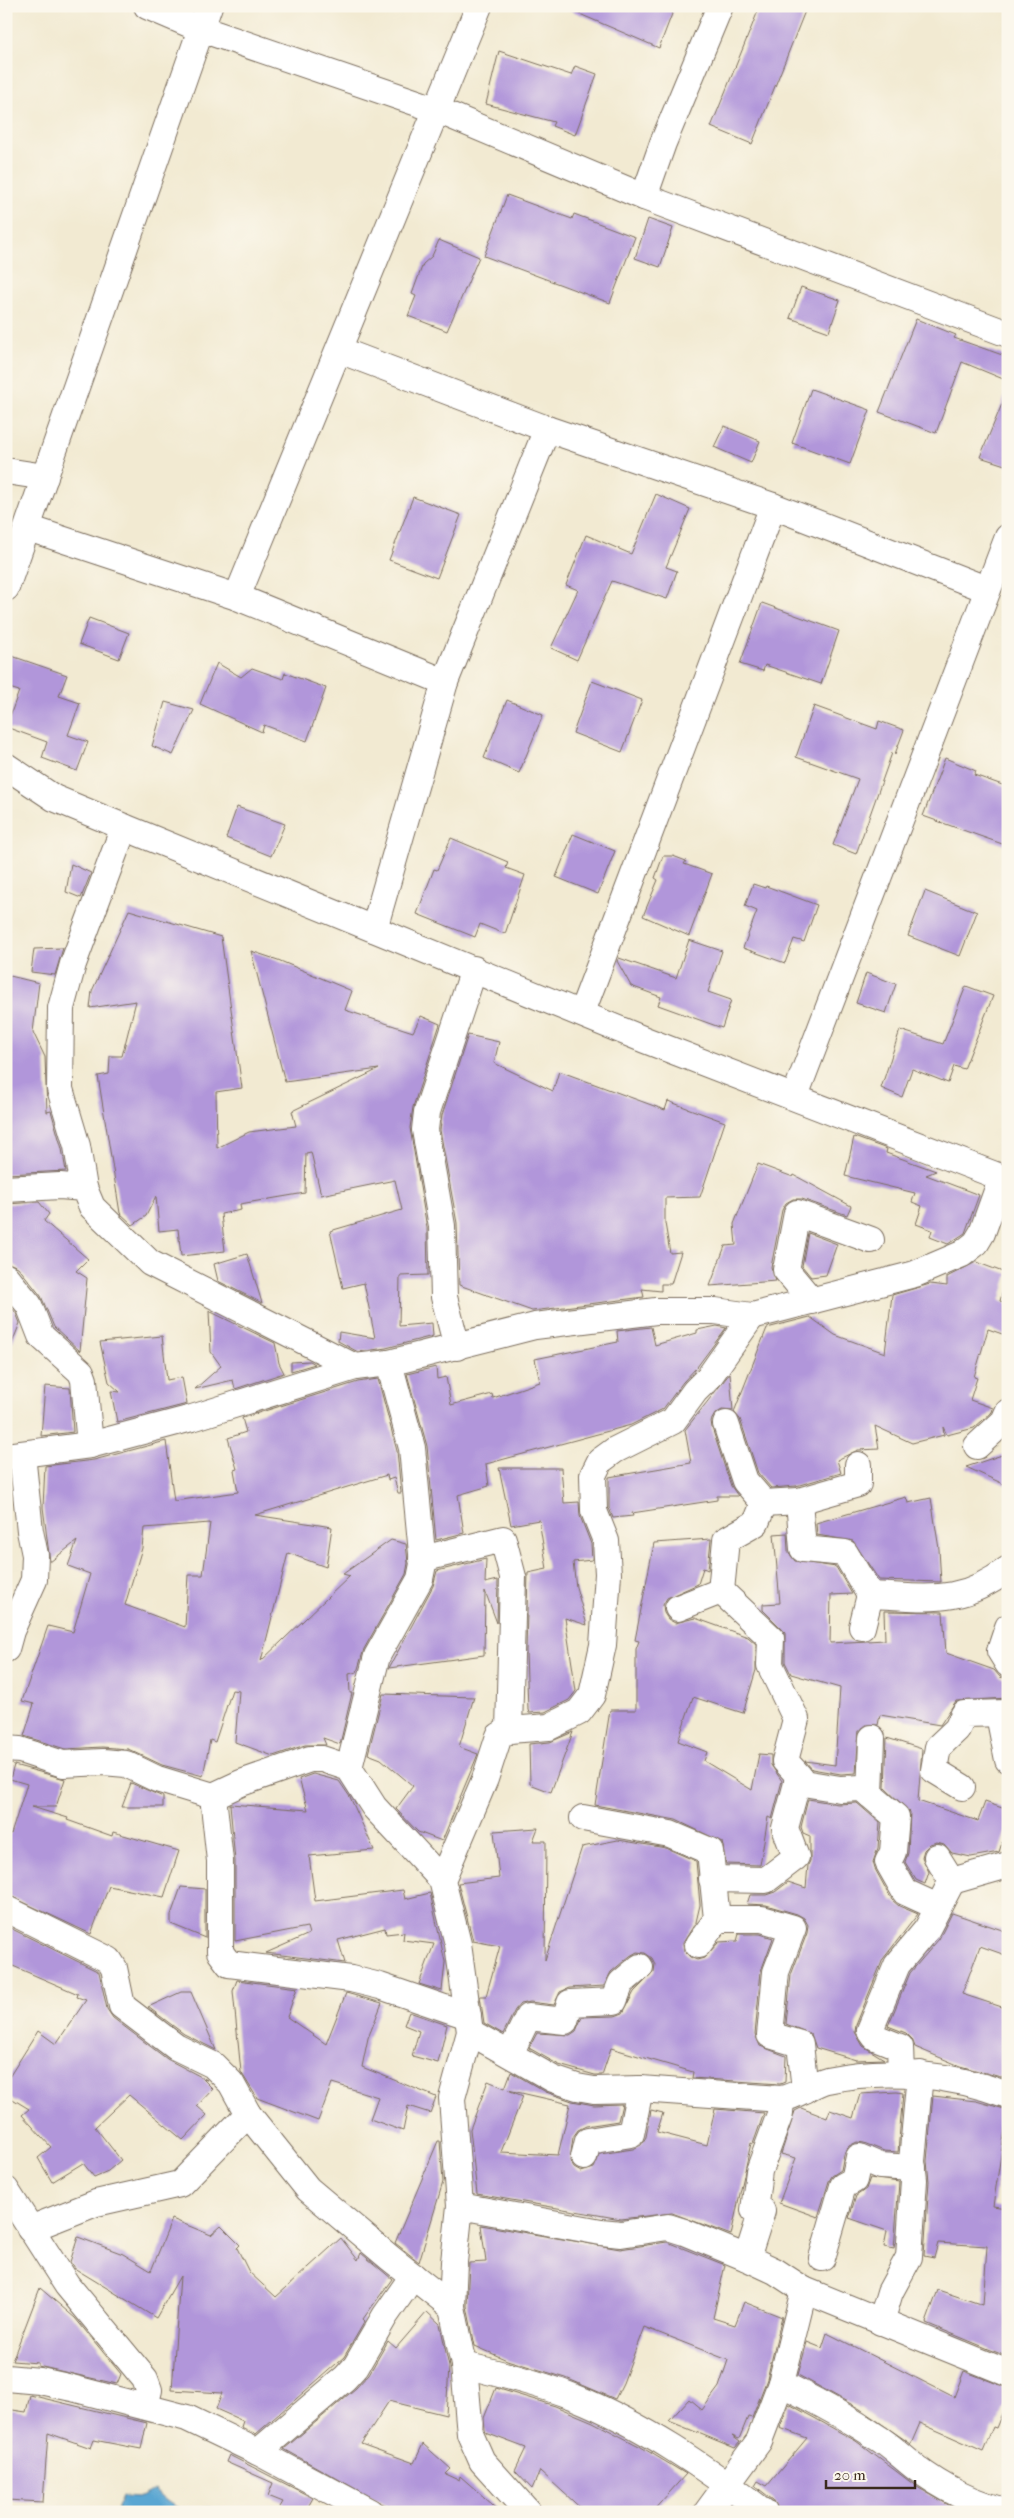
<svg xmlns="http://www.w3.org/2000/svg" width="1014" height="2518" viewBox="0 0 1014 2518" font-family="'IM FELL French Canon',serif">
  <rect width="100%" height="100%" fill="#fbf7ec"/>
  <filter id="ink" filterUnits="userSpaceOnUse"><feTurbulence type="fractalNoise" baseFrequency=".02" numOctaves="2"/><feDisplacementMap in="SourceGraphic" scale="10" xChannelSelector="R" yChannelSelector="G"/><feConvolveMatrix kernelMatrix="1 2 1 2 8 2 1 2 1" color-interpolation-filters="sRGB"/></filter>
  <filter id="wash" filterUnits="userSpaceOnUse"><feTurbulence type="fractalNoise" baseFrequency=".0096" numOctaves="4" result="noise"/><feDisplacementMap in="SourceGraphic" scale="20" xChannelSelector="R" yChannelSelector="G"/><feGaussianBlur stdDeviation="1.12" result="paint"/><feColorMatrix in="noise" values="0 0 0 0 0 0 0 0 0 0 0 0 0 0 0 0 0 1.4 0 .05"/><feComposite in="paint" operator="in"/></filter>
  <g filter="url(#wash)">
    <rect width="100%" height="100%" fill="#f2ead2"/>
    <!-- water -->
    <path fill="#5aa6d2" stroke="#4a6878" d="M154 2490C163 2498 175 2510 188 2510 205 2510 206 2504 223 2512H116L123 2496 141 2497Z"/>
    <g id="blocks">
      <!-- building -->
      <g fill="#b196da" fill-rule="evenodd">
        <path d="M561 6H675L659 48Z"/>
        <path d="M760 6H807L752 144 711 127Z"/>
        <path d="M499 51 571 75 575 66 597 74 575 135 552 126 554 122 486 104Z"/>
        <path d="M507 195 572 219 574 214 635 237 610 303 484 256Z"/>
        <path d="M648 219 673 228 660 267 635 258Z"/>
        <path d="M439 240 479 257 447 331 408 316 416 296 412 294 423 264 432 256Z"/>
        <path d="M801 287 840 300 829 332 790 318Z"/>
        <path d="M916 319 956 335 954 338 1008 357V381L962 362 936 433 879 412Z"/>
        <path d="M811 389 870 410 850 464 792 443Z"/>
        <path d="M1007 392H1008V466L980 457Z"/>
        <path d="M724 426 760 441 751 463 714 447Z"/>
        <path d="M656 494 690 509 666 567 677 571 667 599 612 581 577 660 551 648 578 590 566 585 586 535 631 554Z"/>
        <path d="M413 497 461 515 437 578 389 560Z"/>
        <path d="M762 603 839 631 821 684 765 665 763 671 740 664Z"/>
        <path d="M89 618 129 633 119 659 79 644Z"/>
        <path d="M6 654 67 675 59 696 80 703 68 735 88 742 77 771 42 758 47 742 6 727 19 691 6 687Z"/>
        <path d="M217 663 241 677 252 668 283 679 285 673 326 688 307 741 264 725 262 732 200 704Z"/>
        <path d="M592 681 642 700 622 752 573 733Z"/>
        <path d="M507 700 543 715 519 773 484 758Z"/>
        <path d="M165 702 194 710 173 755 152 746Z"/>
        <path d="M814 706 877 729 879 721 904 730 895 754 892 753 856 854 833 845 858 779 796 757Z"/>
        <path d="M945 758 976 771 974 775 1008 787V846L923 816Z"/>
        <path d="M237 807 285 824 271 856 226 838Z"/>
        <path d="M573 834 615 851 598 894 556 877Z"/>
        <path d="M451 838 508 862 506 868 525 875 505 934 480 924 475 937 417 914 434 869 437 870Z"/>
        <path d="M663 856H673L686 861 684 864 712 874 689 936 643 916 658 880 655 878Z"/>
        <path d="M71 864 91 873 81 898 66 892Z"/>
        <path d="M753 884 765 888 766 886 817 905 804 942 794 939 785 963 743 948 757 911 745 906Z"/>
        <path d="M925 891 977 912 960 956 908 936Z"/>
        <path d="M129 910 221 937 242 1088 216 1092 217 1148 249 1132 296 1126 292 1111 379 1069 285 1082 251 951 278 960 352 991 345 1010 413 1032 421 1016 440 1024 413 1107 410 1128 427 1228 428 1275 400 1276 399 1326 432 1323 433 1336 386 1348 358 1352 338 1341 339 1332 375 1338 364 1283 343 1288 330 1231 402 1210 395 1180 321 1195 311 1152 306 1153 305 1193 240 1204 241 1210 221 1214 225 1251 181 1256 178 1229 159 1231 156 1196 146 1216 133 1225 120 1213 98 1076 109 1074 110 1056H122L136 1001 90 1008 92 991Z"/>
        <path d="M689 940 722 951 708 992 731 1000 722 1028 658 1005 661 997 631 986 617 961 619 958 676 978Z"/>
        <path d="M63 948 55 975 31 972 34 949Z"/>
        <path d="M866 973 896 984 886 1013 856 1003Z"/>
        <path d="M6 975 39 983 33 1032 45 1057 47 1112 51 1111 62 1149 66 1171 6 1174Z"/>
        <path d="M966 986 993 996 964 1069 954 1066 948 1083 912 1069 902 1097 881 1088 900 1030 943 1044Z"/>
        <path d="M468 1035 499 1042 494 1063 553 1091 559 1071 665 1110 668 1101 725 1122 700 1197 665 1198V1223L670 1253 681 1252 671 1284H661V1291L642 1289 644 1297 532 1311 459 1285 457 1223 440 1130 442 1115Z"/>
        <path d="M854 1137 887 1149 886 1153 936 1171 926 1175 979 1195 965 1233 948 1244 930 1237 932 1230 916 1224 922 1206 912 1202 915 1193 845 1176Z"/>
        <path d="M758 1164 793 1177 794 1175 851 1206 847 1215 802 1199H793L786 1203 782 1210 771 1267 776 1281 710 1286 725 1246 736 1245 734 1224Z"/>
        <path d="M39 1202 49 1214 44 1221 88 1259 76 1271 87 1278 80 1351 54 1327 41 1296 18 1267 6 1262V1204Z"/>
        <path d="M808 1233 837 1244 826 1275 811 1277 802 1266Z"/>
        <path d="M247 1254 262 1303 218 1281 214 1264Z"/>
        <path d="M976 1262 1008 1274 1000 1301 1008 1304V1336L988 1329 974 1377 977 1378 970 1400 993 1408 992 1412 974 1428 947 1435 943 1427 944 1435 912 1443 875 1426 879 1449 858 1450 837 1460 841 1473 796 1486 771 1488 758 1473 740 1419 734 1412 767 1328 810 1317 835 1335 885 1353 892 1295 930 1284 947 1286V1277Z"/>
        <path d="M6 1301 16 1313 20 1323 8 1353 6 1352Z"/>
        <path d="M209 1311 275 1343 279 1363 284 1373 235 1389 233 1380 195 1389 221 1366 211 1352Z"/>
        <path d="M717 1326 726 1328 697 1367 683 1382 663 1409 631 1425 486 1464 489 1486 458 1495 464 1533 436 1540 427 1446 407 1374 436 1367 437 1379 446 1377 451 1405 492 1394 493 1398 540 1382 535 1359 618 1342 617 1331 651 1327 655 1345 697 1333V1330Z"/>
        <path d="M162 1336 167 1380 182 1377 187 1404 117 1422 111 1391 120 1392 109 1382 100 1342Z"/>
        <path d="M310 1361 315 1364 291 1371V1362Z"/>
        <path d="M730 1373 733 1411 722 1410 715 1414 711 1421 712 1428 731 1486 738 1496H717V1500L632 1513 633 1516 613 1518 609 1508V1477L691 1463 685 1430Z"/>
        <path d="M378 1379 397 1451 401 1493H398L394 1478 388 1480 387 1475 255 1515 332 1527 326 1567 288 1553 261 1661 350 1576 343 1574 391 1540 406 1544 408 1563 406 1574 364 1649 357 1672 349 1674 350 1693H352L340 1744 323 1738 326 1745H305L273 1756 235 1742 239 1691 232 1690 215 1742 210 1740 203 1776 162 1765 128 1749 102 1747 65 1749 24 1736 34 1704 22 1701 48 1626 73 1632 90 1574 68 1566 77 1541 50 1562 43 1507 45 1466 94 1460 166 1441 174 1501 238 1492 234 1470 237 1469 228 1438 246 1432 242 1418 358 1382ZM210 1523 203 1575H188L185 1627 125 1605 142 1548 144 1528Z"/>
        <path d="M45 1386 70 1388 73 1432 41 1436Z"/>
        <path d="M1008 1453V1486L966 1467Z"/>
        <path d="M499 1468H561L564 1503 579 1502 580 1516 591 1544 592 1560 573 1562 576 1587 587 1625 565 1618 576 1691 569 1700 545 1712 529 1713 528 1710 526 1651 528 1573 547 1569 539 1520 511 1525Z"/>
        <path d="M906 1497 908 1503 931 1498 939 1549 941 1582 879 1580 853 1541 817 1535 816 1523Z"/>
        <path d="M787 1533 788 1551 795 1561 836 1567 852 1594 831 1595 830 1643 885 1640 884 1611 943 1612 946 1653 994 1670 1000 1677 1008 1679V1698L956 1701 940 1725 880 1715 878 1725H865L859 1730 856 1773 841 1774 812 1769 805 1761 835 1765 840 1688 791 1674 785 1662V1632L763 1610V1604L780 1603 774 1534Z"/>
        <path d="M711 1539 708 1570 703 1568 698 1584 667 1598 663 1605 664 1613 668 1619 675 1623 695 1618 748 1637 756 1644V1670L743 1713 693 1697 678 1741 707 1752 704 1761 752 1790 759 1754 771 1755V1765L782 1781 772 1819 768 1817 760 1865 726 1864 722 1842 676 1820 595 1805 610 1710H636V1649L639 1641 635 1640 654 1543Z"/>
        <path d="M486 1559 485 1583 498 1580 497 1623 485 1591 484 1655 389 1668 433 1586 437 1571Z"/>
        <path d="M383 1694 474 1697 459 1747 478 1754 442 1841 418 1832 396 1809 413 1786 381 1759 368 1754Z"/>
        <path d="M573 1732 551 1792 530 1784 529 1744 550 1742Z"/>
        <path d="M887 1738 922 1749 918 1801 978 1821 985 1802 1008 1810V1824L999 1852 971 1857 952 1853 944 1844 937 1842 930 1844 924 1850 922 1857 929 1872 925 1884 916 1880 905 1862 908 1853 910 1812 885 1788Z"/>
        <path d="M14 1765 65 1779 56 1807H32L68 1818 67 1820 112 1836 113 1832 179 1851 164 1897 109 1886 91 1934 6 1894V1832L11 1834 27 1784 10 1779Z"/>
        <path d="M313 1774 339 1781 350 1797 374 1850 309 1856 315 1901 403 1890 405 1899 430 1893 445 1962 442 1991 419 1984 434 1944 403 1940 404 1932 386 1934 385 1928 338 1940 345 1963 266 1953 309 1934 307 1927 235 1941V1861L230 1804 308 1810 299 1779Z"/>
        <path d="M131 1783 163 1797V1807H122Z"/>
        <path d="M808 1799 838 1804 857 1803 880 1823 878 1848 873 1862 875 1869 892 1900 899 1906 918 1914 883 1959 856 2025 855 2032 863 2046 884 2059 856 2060 816 2048 811 2034 786 2024 791 1975 807 1933 808 1925 804 1918 797 1914 766 1905 747 1904 750 1895H766L775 1892 788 1882 806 1888 808 1865 810 1861V1836L803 1833 801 1827Z"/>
        <path d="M538 1828 533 1841H546L545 1960 582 1847 618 1840 666 1848 696 1861 700 1905 696 1922 683 1943 684 1951 690 1957 697 1960 704 1958 719 1942 737 1941 739 1934H760L773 1938 761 1971 755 2034 760 2046 786 2056 785 2082 780 2084 692 2078 693 2072 611 2048 602 2075H595L559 2065 529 2048 537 2033 570 2035 576 2031 582 2017 615 2016 623 2013 634 1992 654 1972 655 1964 652 1958 645 1953 637 1952 630 1956 611 1972 604 1986 569 1988 560 1992 554 2005 530 2002 520 2004 515 2010 503 2034 484 2023 480 1996H486L500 1946 473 1941 458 1883 499 1878 494 1831Z"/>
        <path d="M181 1887 205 1889V1938L171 1924V1915Z"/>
        <path d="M952 1913 1008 1932V1956L980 1946 962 1994 1008 2009V2079L960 2066 915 2047 912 2039 906 2033 888 2026 910 1973 939 1939Z"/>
        <path d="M6 1926 99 1972 107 2009 113 2018 167 2059 207 2080 203 2079 213 2089 197 2106 207 2115 183 2140 129 2095 95 2127 121 2160 108 2171 94 2177 83 2163 52 2182 38 2158 51 2147 22 2115 29 2109 6 2095V2082L38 2031 56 2044 86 2000 77 1997 78 1994 6 1963Z"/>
        <path d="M237 1980 297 1988 287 2017 326 2044 346 1993 382 2003 368 2038 362 2067 436 2097 430 2113 408 2106 403 2131 370 2119 378 2097 332 2083 318 2121 257 2098 241 2072 233 1991Z"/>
        <path d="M181 1992H191L216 2050 184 2034 148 2007Z"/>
        <path d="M409 2012 447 2025 438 2063 412 2056 419 2031 404 2025Z"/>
        <path d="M511 2072 546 2092 572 2101 594 2105 622 2104 618 2121 586 2126 578 2130 573 2137 570 2161 574 2168 581 2172 594 2168 600 2154 633 2149 641 2145 646 2137 651 2110 663 2113 657 2132 707 2145 715 2109 764 2113 753 2144 751 2143 731 2235 672 2213 621 2219 477 2194 470 2129 488 2081 505 2088ZM508 2090 570 2104 558 2155 501 2152 523 2096Z"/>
        <path d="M897 2092 903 2093 898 2152 884 2151 864 2143 857 2142 849 2146 844 2154 841 2170 832 2176 829 2181 818 2217 779 2203 796 2158 781 2154 795 2111 801 2108 827 2118 830 2110 853 2118 860 2094Z"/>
        <path d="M933 2096 976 2101 1008 2110 993 2206 1006 2208 1005 2214H1008V2357L926 2323 938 2290 983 2305 987 2246 938 2243 934 2258 924 2256 929 2181 927 2161Z"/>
        <path d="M438 2141H440L443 2182 419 2262 395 2243Z"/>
        <path d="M870 2178 899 2182 894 2249 884 2247 887 2231 849 2218 856 2196 866 2189Z"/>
        <path d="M172 2219 211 2235 221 2226 240 2245 237 2248 249 2272 276 2297 341 2238 358 2260 361 2253 392 2279 363 2319 365 2321 344 2357 256 2434 241 2427 243 2421 216 2409 222 2393 172 2390 180 2276 156 2318 74 2268 70 2262 78 2237 123 2254 151 2271Z"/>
        <path d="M481 2225 620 2249 667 2242 725 2265 713 2318 735 2325 744 2302 782 2317 767 2379 752 2418 748 2417 739 2439 732 2436 740 2442 735 2448 669 2421 689 2399 702 2410 719 2387 728 2360 644 2327 623 2383 615 2399 566 2378 507 2360 475 2346 467 2306 469 2263 486 2262Z"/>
        <path d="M40 2288 75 2318 121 2374 117 2384 38 2366V2363L12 2361Z"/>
        <path d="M427 2312 440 2324 449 2367 446 2415 389 2401 361 2444 414 2463 423 2444 451 2469 446 2474 459 2480 460 2476 501 2512H404L381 2503 284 2449 356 2388 369 2374 388 2341 396 2348Z"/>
        <path d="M827 2333 954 2397 964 2371 1008 2388V2399L996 2428 993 2427 983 2451 920 2423 911 2444 860 2409 798 2375 807 2342 822 2348Z"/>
        <path d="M496 2388 555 2406 593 2422 641 2447 686 2474 652 2512H585L540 2471 532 2489 515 2471 526 2448 486 2433 485 2430 484 2418Z"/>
        <path d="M30 2395 147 2423 141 2449 94 2440 91 2448 48 2433 43 2502 6 2500V2409L26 2412Z"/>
        <path d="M789 2404 856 2441 917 2487 961 2512H779L773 2500 755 2486 758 2481 767 2486 807 2438 780 2428Z"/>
        <path d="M229 2455 313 2498 305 2512H277L283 2502 268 2496 273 2483 226 2462Z"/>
      </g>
    </g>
  </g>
  <g filter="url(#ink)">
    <use href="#blocks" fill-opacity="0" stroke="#7b6d5d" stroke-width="1"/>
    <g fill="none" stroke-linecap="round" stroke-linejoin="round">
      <defs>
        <g id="street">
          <path d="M147 6 201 29 435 109 644 197 1008 334"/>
          <path d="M644 197 663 143 720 6"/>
          <path d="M339 350 547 429 773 506 986 589"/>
          <path d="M6 471 45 477"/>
          <path d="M28 528 237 597 445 682"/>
          <path d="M6 588 209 6"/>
          <path d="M237 597 479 6"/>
          <path d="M6 766 54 798 124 827 645 1040 1008 1180"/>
          <path d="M374 929 445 682 547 429"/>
          <path d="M582 1012 773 506"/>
          <path d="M795 1096 1008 537"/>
          <path d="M84 1188 77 1146 60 1089 61 1008 73 964 124 827"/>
          <path d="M6 1189 60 1186 84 1188 92 1207 150 1263 355 1367"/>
          <path d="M6 1277 29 1305 41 1336 81 1372 84 1380 90 1445"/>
          <path d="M812 1301 786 1270 797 1213 871 1240"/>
          <path d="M457 1347 444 1297 442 1226 425 1130 427 1112 474 969"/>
          <path d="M726 1424 745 1481 764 1503 799 1501 858 1484V1465"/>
          <path d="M977 1446 1004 1421 1008 1412"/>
          <path d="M6 1456 90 1445 192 1418 355 1367 389 1363 535 1326 656 1311H715L752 1316 915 1274 962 1254 976 1243 982 1233 1002 1177"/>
          <path d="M799 1501 803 1549 845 1553 870 1595 862 1627"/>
          <path d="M422 1559 503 1539 513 1577 509 1730"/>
          <path d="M721 1591 726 1540 756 1523 764 1503"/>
          <path d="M870 1595C927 1597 960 1606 1008 1569"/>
          <path d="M678 1608 721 1591 771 1638 770 1665 796 1719 785 1761 799 1776 785 1828 796 1857 766 1880 712 1879"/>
          <path d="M1008 1627 1000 1651 1008 1664"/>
          <path d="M6 1649 11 1631 34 1580 35 1555 30 1531 22 1454"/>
          <path d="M999 1715 1008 1760"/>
          <path d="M6 1749 20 1750 63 1764 103 1762 126 1764 157 1779 213 1796 241 1783 310 1759H322L349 1768 374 1807 442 1880"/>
          <path d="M349 1768 377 1656 420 1579 423 1564 412 1448 389 1363"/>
          <path d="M797 1782 840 1789 862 1788 896 1817 893 1852 888 1862 905 1892 938 1907"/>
          <path d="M962 1787 934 1770 938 1747 957 1729 964 1714 1008 1713"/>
          <path d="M870 1795 872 1738"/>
          <path d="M213 1796 220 1861V1952L229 1964 351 1979 380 1986 468 2016"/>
          <path d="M583 1818 670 1834 710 1851 717 1919 698 1945"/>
          <path d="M952 1881 1008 1865"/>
          <path d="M6 1909 109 1960 114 1968 122 2006 176 2047 213 2065 231 2083 248 2114 308 2189 390 2258 452 2307"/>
          <path d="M717 1919H762L793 1928 776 1972 770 2035 800 2044 805 2090"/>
          <path d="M470 2032 553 2079 577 2087 594 2090 640 2089 781 2099C798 2096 811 2084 827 2080 887 2067 951 2074 1008 2095"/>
          <path d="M510 2054 528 2017 565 2021 570 2003 614 2001 621 1983 640 1967"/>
          <path d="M901 2073 900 2047 875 2037 870 2030 897 1965 927 1929 952 1881 937 1857"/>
          <path d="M584 2157 588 2141 631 2134 640 2089"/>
          <path d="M6 2190 67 2285 145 2379 149 2390 145 2406"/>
          <path d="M460 2206 601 2232 621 2234 668 2227 684 2232 747 2258 775 2271 804 2290 781 2383"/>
          <path d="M30 2229 96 2203 180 2184 248 2114"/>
          <path d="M747 2258 762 2211 754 2210 759 2171 780 2114 781 2099"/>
          <path d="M822 2258 843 2186 854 2180 859 2157 880 2166 913 2168"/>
          <path d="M804 2290 1008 2373"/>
          <path d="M881 2322 890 2292 909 2257 914 2180 912 2161 920 2074"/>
          <path d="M464 2365C501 2374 538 2383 574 2397 642 2424 706 2468 764 2512"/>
          <path d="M6 2378 40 2381 72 2388 187 2418 258 2452 370 2512"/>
          <path d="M258 2452 345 2378 356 2366 385 2316 413 2276"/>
          <path d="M528 2512 482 2461 470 2434 464 2365 452 2307 454 2262 460 2206 452 2098 470 2032 458 1944 442 1880 485 1779 499 1736 509 1730 549 1727 579 1712 592 1695 603 1645 608 1574 606 1541 594 1511 593 1475 600 1461 615 1450 673 1421 695 1391 709 1377 752 1316"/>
          <path d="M707 2512 759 2441 781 2383C813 2400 846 2416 875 2436 890 2445 901 2456 915 2467 941 2487 975 2505 1008 2511"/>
        </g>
      </defs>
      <!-- street casing -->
      <use href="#street" stroke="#7b6d5d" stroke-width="28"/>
      <!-- street -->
      <use href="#street" stroke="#fff" stroke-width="26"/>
    </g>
  </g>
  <!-- margin -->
  <rect width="1014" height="2518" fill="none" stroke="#fbf7ec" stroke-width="25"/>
  <!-- scale -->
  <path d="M826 2480v8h89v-8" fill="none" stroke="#3b2a1e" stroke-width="2.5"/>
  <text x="834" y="2480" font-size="15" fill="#3b2a1e" stroke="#fbf7ec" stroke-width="4" paint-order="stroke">20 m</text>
</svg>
